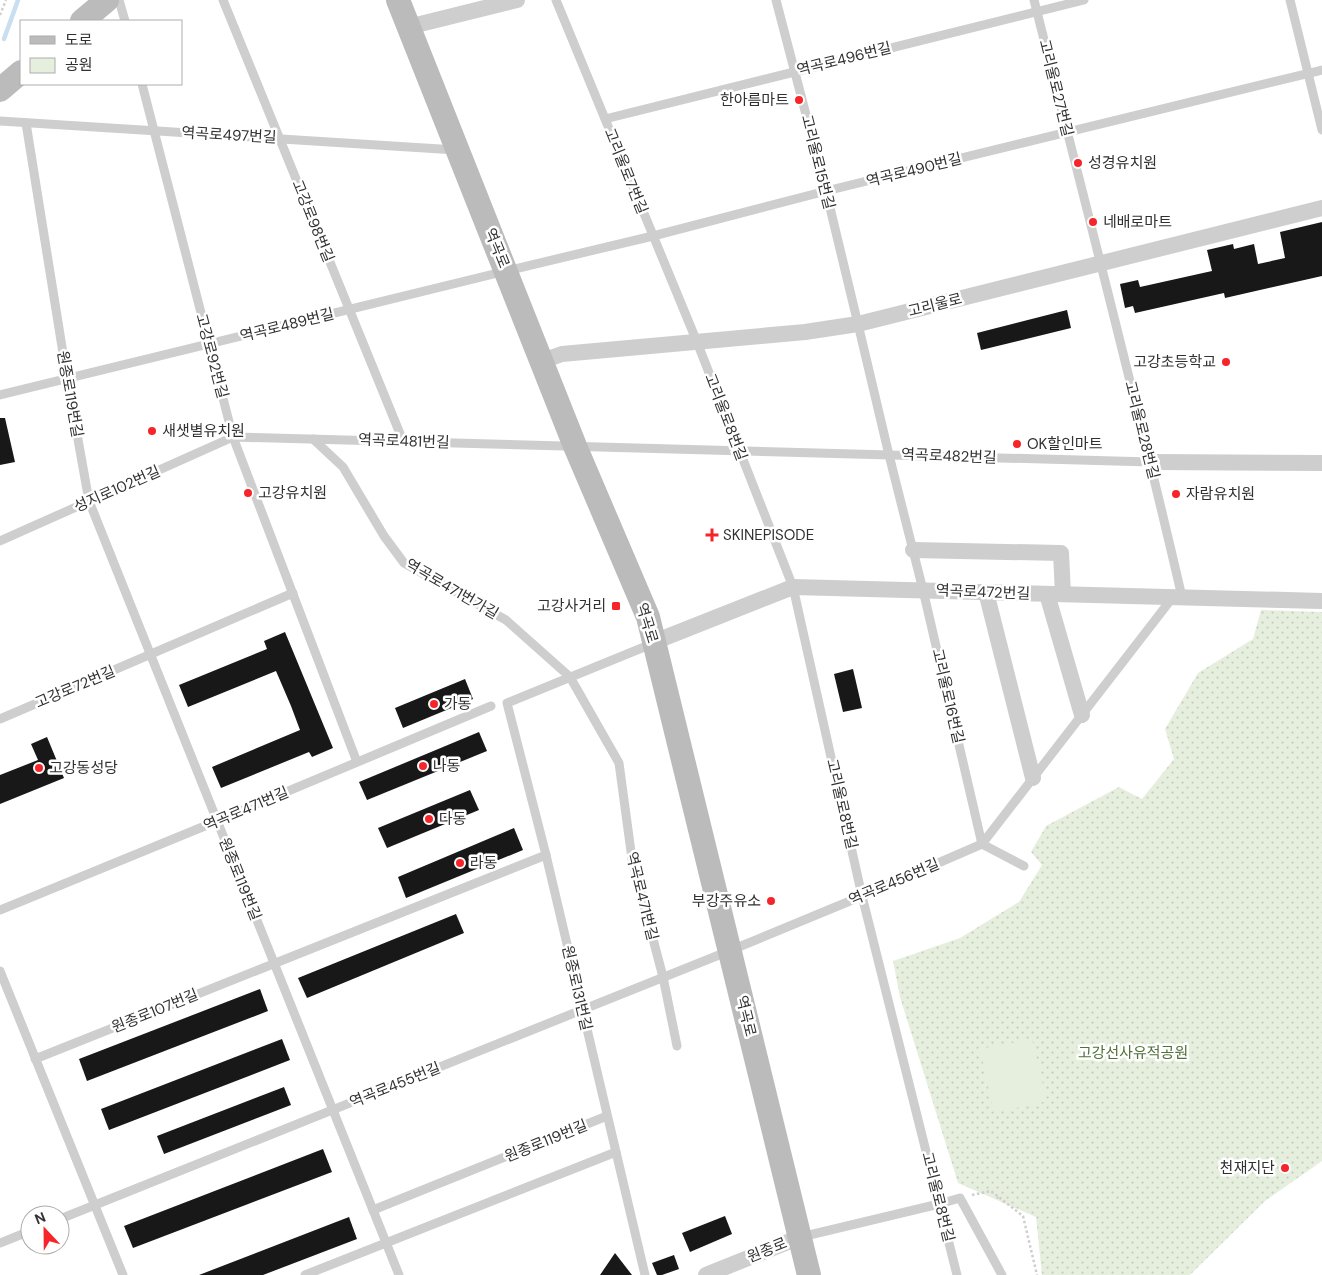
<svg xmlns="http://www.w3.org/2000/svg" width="1322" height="1275" viewBox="0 0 1322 1275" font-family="'DM Sans','Noto Sans KR',sans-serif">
  <defs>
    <pattern id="green-dots" width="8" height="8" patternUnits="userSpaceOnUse" patternTransform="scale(1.25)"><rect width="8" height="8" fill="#e6efde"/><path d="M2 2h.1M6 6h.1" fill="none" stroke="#c6cdbf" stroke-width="1.8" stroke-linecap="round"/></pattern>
  </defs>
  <rect width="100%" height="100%" fill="#fff"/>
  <!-- green -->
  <path fill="url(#green-dots)" d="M1261 610 1322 612V1161L1265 1201 1190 1275H1042L1036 1217 958 1183 900 997 893 961 960 938 1019 902 1042 865 1031 852 1046 826 1119 787 1142 799 1174 759 1165 729 1198 673 1253 639Z"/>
  <!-- pitch -->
  <path fill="#e6efde" d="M1032 1039 1047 1101 994 1113 980 1049Z"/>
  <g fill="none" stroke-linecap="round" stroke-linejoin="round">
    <!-- stream -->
    <path stroke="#c9dff0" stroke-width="4.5" d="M4 39 18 0"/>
  </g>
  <!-- building -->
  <g fill="#181818">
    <path d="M1322 222V276L1225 298 1224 293 1135 313 1133 306 1125 308 1120 284 1138 280 1140 287 1212 271 1207 250 1233 244 1234 249 1254 244 1258 264 1285 258 1280 232Z"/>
    <path d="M1067 310 1071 328 981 350 977 333Z"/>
    <path d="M0 418H5L15 462 0 465Z"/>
    <path d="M285 632 333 748 312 757 309 752 221 788 212 767 300 730 291 706 276 671 188 707 179 685 267 649 264 641Z"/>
    <path d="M853 669 862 708 843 712 834 674Z"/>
    <path d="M465 679 473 699 403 728 395 708Z"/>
    <path d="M479 732 487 751 367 800 359 782Z"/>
    <path d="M47 737 64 778 0 804V775L38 760 31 744Z"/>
    <path d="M470 790 479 810 387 848 378 828Z"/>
    <path d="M514 828 523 850 406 898 398 877Z"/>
    <path d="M456 914 464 933 307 998 298 978Z"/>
    <path d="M260 989 268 1011 87 1081 79 1059Z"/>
    <path d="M282 1039 290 1060 109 1130 101 1109Z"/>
    <path d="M284 1087 291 1105 164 1154 157 1136Z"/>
    <path d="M323 1149 332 1172 133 1248 124 1226Z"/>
    <path d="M725 1216 732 1234 690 1252 682 1233Z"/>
    <path d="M349 1217 357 1239 263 1275H199Z"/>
    <path d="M615 1253 632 1275H600Z"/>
    <path d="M674 1255 679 1269 662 1275H657L652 1263Z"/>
  </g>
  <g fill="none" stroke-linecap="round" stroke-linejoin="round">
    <!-- path -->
    <g stroke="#cecece" stroke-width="2.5" stroke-dasharray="2.5 2.5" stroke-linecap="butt">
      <path d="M0 15 6 0"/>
      <path d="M972 1195 991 1191 1023 1216 1037 1275"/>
    </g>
    <!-- lane -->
    <g stroke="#cecece" stroke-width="9">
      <path d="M119 0 125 21"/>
      <path d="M223 0 403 441"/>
      <path d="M556 0 697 342 793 587 862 896 957 1275"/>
      <path d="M776 0 826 191 858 324 889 455 923 590 982 844 1024 866"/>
      <path d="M1034 0C1084 199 1136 398 1182 597"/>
      <path d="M1290 0 1322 130"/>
      <path d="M142 84 233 437 357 762"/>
      <path d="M605 119 1084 0"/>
      <path d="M0 121 456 150"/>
      <path d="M26 123 67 378 89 501 399 1275"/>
      <path d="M0 395 506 271 653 236 826 191 1322 70"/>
      <path d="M313 439 343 467 384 536 404 563 506 620 570 677 619 763 632 859 663 977 677 1046"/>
      <path d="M0 541 233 437 1151 462"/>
      <path d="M0 719 293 593"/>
      <path d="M0 910 217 821 491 706"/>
      <path d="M0 971 123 1275"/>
      <path d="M35 1059 546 855"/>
      <path d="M373 1210 607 1116"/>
      <path d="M60 1219 729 951 862 896 982 844 1173 597"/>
      <path d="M801 1237 939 1204 960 1198 1002 1275"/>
      <path d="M0 1243 30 1231"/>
      <path d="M305 1275 616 1152"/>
      <path d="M645 1275 546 855 507 703 654 643"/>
    </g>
    <!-- street -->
    <g stroke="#cecece" stroke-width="16">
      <path d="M408 27 517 0"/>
      <path d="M542 361 562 354 805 332 858 324 1322 208"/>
      <path d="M1151 462 1322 463"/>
      <path d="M913 550 1061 553 1063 594"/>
      <path d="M986 592 1033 778"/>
      <path d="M1047 594 1082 715"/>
      <path d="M654 642 793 587 1322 601"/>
      <path d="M706 1275 800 1237"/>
    </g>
    <!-- secondary -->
    <g stroke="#bbb" stroke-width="24">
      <path d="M398 0 575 446 648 617 809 1275"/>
      <path d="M82 21 107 0"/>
      <path d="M0 90 21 72"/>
    </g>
  </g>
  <!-- markers -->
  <g fill="#f62529" stroke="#fff" stroke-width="2">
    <circle cx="799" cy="100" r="5"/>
    <circle cx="1078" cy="163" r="5"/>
    <circle cx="1093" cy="222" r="5"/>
    <circle cx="1226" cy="362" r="5"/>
    <circle cx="152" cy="431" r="5"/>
    <circle cx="1017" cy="444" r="5"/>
    <circle cx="248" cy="493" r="5"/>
    <circle cx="1176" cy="494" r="5"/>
    <path d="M709.5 527.5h5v5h5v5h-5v5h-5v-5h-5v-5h5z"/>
    <rect x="611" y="601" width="10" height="10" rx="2.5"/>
    <circle cx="434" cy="704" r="5"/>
    <circle cx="423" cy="766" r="5"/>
    <circle cx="39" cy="768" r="5"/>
    <circle cx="429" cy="819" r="5"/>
    <circle cx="460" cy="863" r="5"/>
    <circle cx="771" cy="901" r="5"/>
    <circle cx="1285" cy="1168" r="5"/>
  </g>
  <g text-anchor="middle" stroke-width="5" stroke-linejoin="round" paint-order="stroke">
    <!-- street labels -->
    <g font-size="15" fill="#313131" stroke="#fff">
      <text transform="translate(844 59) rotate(-14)" y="5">역곡로496번길</text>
      <text transform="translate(1056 88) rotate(76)" y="5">고리울로27번길</text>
      <text transform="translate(229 135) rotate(3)" y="5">역곡로497번길</text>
      <text transform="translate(818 162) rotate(76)" y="5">고리울로15번길</text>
      <text transform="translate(914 170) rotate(-14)" y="5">역곡로490번길</text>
      <text transform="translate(626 171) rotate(68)" y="5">고리울로7번길</text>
      <text transform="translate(313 221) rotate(68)" y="5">고강로98번길</text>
      <text transform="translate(497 248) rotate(68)" y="5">역곡로</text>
      <text transform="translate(935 305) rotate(-14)" y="5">고리울로</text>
      <text transform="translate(287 325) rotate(-14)" y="5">역곡로489번길</text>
      <text transform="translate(212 356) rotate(75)" y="5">고강로92번길</text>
      <text transform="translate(70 394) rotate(80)" y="5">원종로119번길</text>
      <text transform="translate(726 417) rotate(69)" y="5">고리울로8번길</text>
      <text transform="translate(1142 430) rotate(76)" y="5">고리울로28번길</text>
      <text transform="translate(404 441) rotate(2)" y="5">역곡로481번길</text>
      <text transform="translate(949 456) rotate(2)" y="5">역곡로482번길</text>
      <text transform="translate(117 489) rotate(-24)" y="5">성지로102번길</text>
      <text transform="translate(452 589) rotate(30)" y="5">역곡로471번가길</text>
      <text transform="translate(983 592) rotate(2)" y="5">역곡로472번길</text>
      <text transform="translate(647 623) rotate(73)" y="5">역곡로</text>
      <text transform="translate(75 687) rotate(-23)" y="5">고강로72번길</text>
      <text transform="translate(948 696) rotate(77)" y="5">고리울로16번길</text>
      <text transform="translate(842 804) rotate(77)" y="5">고리울로8번길</text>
      <text transform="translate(246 809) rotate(-23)" y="5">역곡로471번길</text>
      <text transform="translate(240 879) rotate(68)" y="5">원종로119번길</text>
      <text transform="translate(894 882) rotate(-23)" y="5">역곡로456번길</text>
      <text transform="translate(642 896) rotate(76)" y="5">역곡로471번길</text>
      <text transform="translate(577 988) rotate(77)" y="5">원종로131번길</text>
      <text transform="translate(155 1011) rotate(-22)" y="5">원종로107번길</text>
      <text transform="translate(746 1016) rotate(76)" y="5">역곡로</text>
      <text transform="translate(395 1085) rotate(-22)" y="5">역곡로455번길</text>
      <text transform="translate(546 1141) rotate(-22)" y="5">원종로119번길</text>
      <text transform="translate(938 1197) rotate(76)" y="5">고리울로8번길</text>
      <text transform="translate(767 1250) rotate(-22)" y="5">원종로</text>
    </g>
    <!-- poi labels -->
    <g font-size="15" fill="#313131" stroke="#fff" text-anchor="start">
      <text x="789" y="105" text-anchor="end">한아름마트</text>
      <text x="1088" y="168">성경유치원</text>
      <text x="1103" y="227">네배로마트</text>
      <text x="1216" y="367" text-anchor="end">고강초등학교</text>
      <text x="162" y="436">새샛별유치원</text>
      <text x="1027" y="449">OK할인마트</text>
      <text x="258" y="498">고강유치원</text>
      <text x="1186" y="499">자람유치원</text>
      <text x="723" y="540">SKINEPISODE</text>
      <text x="606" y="611" text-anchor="end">고강사거리</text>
      <text x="444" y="709">가동</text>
      <text x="433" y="771">나동</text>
      <text x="49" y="773">고강동성당</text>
      <text x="439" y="824">다동</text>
      <text x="470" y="868">라동</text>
      <text x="761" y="906" text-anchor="end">부강주유소</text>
      <text x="1275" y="1173" text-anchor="end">천재지단</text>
    </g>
    <!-- park labels -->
    <g font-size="15" fill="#507139" stroke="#fff">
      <text x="1133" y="1058">고강선사유적공원</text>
    </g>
  </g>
  <!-- legend -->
  <rect x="20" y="20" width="162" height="65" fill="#ffffff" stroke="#adadad"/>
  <rect x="30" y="36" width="25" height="8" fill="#bbbbbb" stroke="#adadad"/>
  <text x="65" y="45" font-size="15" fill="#313131">도로</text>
  <rect x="30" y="58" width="25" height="15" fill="#e6efde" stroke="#adadad"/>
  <text x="65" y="70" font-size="15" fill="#313131">공원</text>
  <!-- north arrow -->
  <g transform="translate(45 1230) rotate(338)"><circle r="24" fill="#ffffff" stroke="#adadad"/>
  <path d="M0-4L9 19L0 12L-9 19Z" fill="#f62529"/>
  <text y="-8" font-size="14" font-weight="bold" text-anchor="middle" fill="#313131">N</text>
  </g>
</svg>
